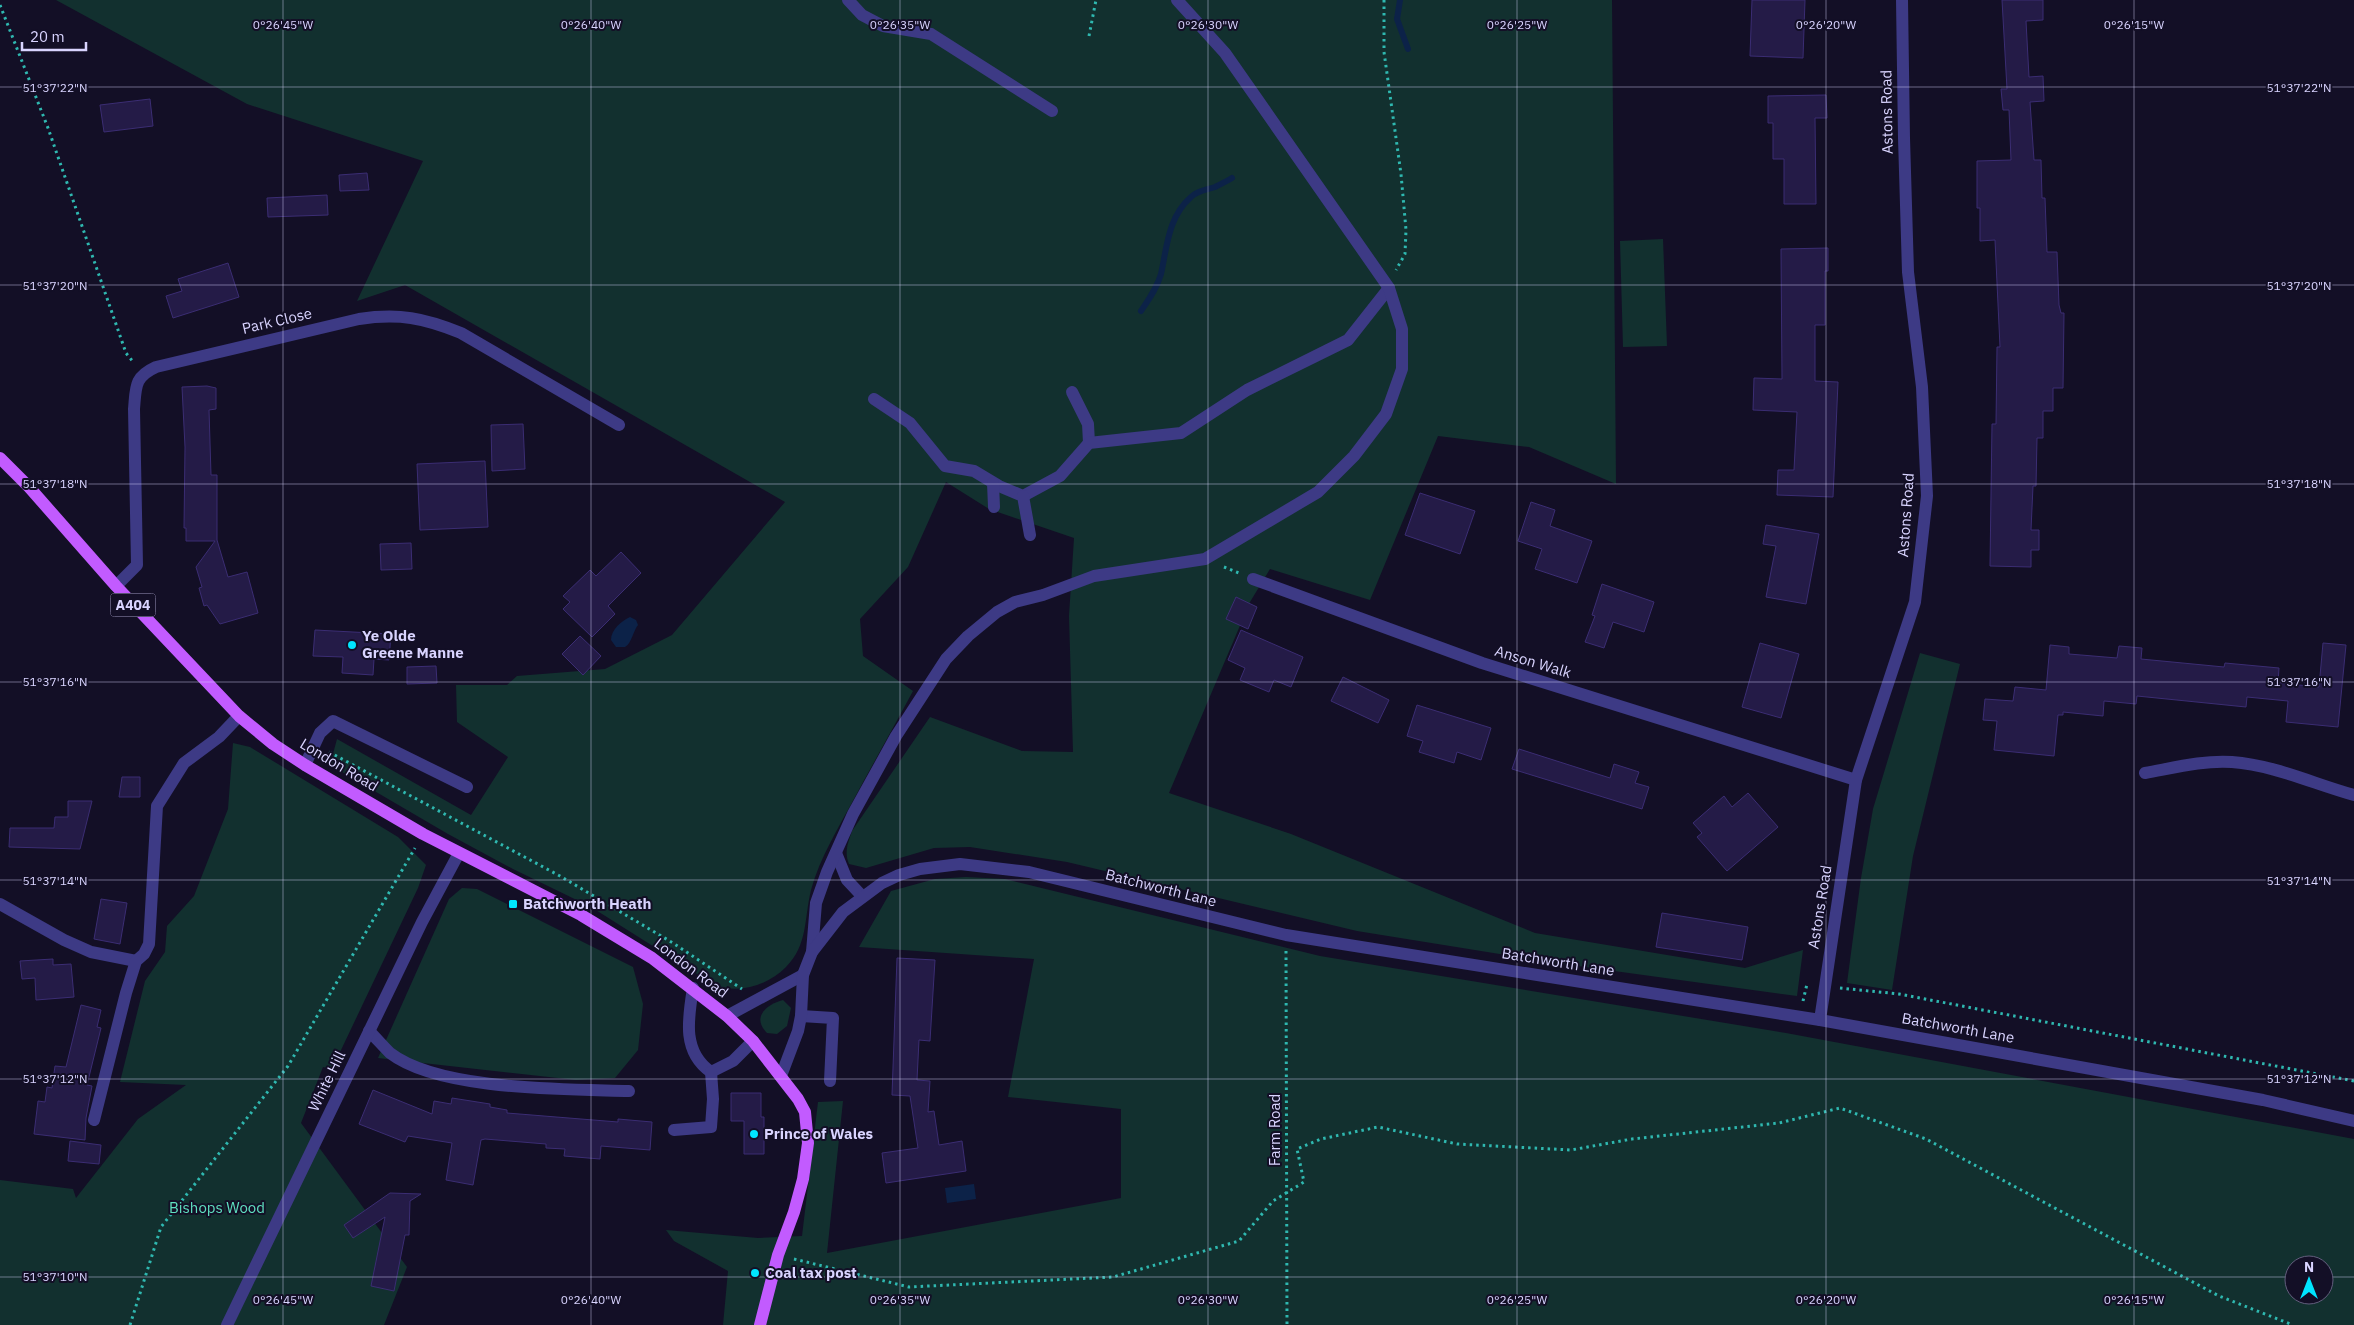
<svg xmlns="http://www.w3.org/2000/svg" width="2354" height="1325" viewBox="0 0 2354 1325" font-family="'IBM Plex Sans',sans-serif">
  <rect width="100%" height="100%" fill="#130f26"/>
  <!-- green -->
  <g fill="#12302f" fill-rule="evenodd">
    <path d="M56 0H1612L1616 484 1529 447 1438 436 1370 600 1270 569 1250 602 1169 793 1291 834 1535 933 1745 968 1803 950 1797 996 1556 963 1357 931 1067 862 970 847 934 848 866 868 849 864C844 852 848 843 852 831L930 717 1022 751 1073 752 1069 616 1074 538 989 509 946 482 908 567 860 619 863 656 913 691C894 726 874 762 855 797 839 827 820 857 811 890 804 919 808 945 786 967 767 986 737 995 713 984L591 907 513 869 448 834 330 765 337 739 471 815 508 757 457 722 456 685H507L517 676 605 669 672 635 785 502 405 285 357 301 423 161 247 104Z"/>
    <path d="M1663 239 1667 346 1623 347 1620 241Z"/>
    <path d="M1920 653 1960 664 1913 856 1892 990 1847 983 1861 878 1873 809Z"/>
    <path d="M233 743 250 747 398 837 426 865 418 888 332 1069 323 1067 301 1123 407 1267 384 1325H0V1180L73 1189 76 1198 138 1119 186 1085 120 1082 145 981 165 952 167 926 194 896 228 809Z"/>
    <path d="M966 877 1005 879 1320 956 1786 1033 2354 1139V1325H723L728 1271 674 1241 666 1230 758 1238 802 1236 818 1102 843 1101 827 1253 1121 1198V1109L1008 1097 1034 959 859 947 891 891 935 879ZM2294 1265H2324V1295H2294Z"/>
    <path d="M462 888 477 889 633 967 643 1004 638 1050 615 1078 576 1080 378 1058 449 899Z"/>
    <path d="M783 1000 791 1008 787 1026 777 1034 767 1033C751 1017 767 1004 783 1000Z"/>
  </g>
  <!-- water -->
  <g fill="#0c2248">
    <path d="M630 617 636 620 638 625C633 631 632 643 625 647H616L611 640C611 630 621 621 630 617Z"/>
    <path d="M974 1184 976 1199 947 1203 945 1188Z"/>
  </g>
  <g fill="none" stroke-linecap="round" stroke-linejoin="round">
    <!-- stream -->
    <g stroke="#0c2248" stroke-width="6">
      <path d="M1400 0 1397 19 1408 49"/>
      <path d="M1141 311C1149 299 1157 288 1161 274 1167 247 1168 217 1191 197 1198 190 1207 190 1215 187 1221 184 1227 181 1232 178"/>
    </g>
  </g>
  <!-- building -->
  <g fill="#241b47" stroke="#3b2d73">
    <path d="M1752 0H1805L1803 58 1750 56Z"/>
    <path d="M2002 0H2043V20L2026 21 2029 77 2043 76 2044 101 2030 102 2034 160H2041L2042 198H2045L2047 252H2057L2059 305 2061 313H2064L2063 388H2053V411H2043V438H2037L2036 486H2033L2031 530H2039V550H2031V567L1990 566 1992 424H1996L1997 347H2000L1995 240 1980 241V208H1977V161L2011 160 2009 110H2003L2001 89H2007Z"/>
    <path d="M1826 95 1827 118H1815L1816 204H1784V159H1773V123H1768V96Z"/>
    <path d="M150 99 153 126 104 132 100 105Z"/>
    <path d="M367 173 369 190 340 191 339 175Z"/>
    <path d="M327 195 328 215 268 217 267 198Z"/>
    <path d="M1828 248V271H1825V325H1815V381L1838 382 1833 497 1777 495 1778 470H1794L1797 412 1753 410 1754 378 1782 379 1781 249Z"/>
    <path d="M228 263 239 297 173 318 166 296 182 291 178 279Z"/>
    <path d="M207 386 216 388V409L209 410 211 475H217V540L228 577 247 572 258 613 220 624 207 605 204 606 199 588 202 587 196 567 215 541H186V528H184L185 447 182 387Z"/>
    <path d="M523 424 525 469 492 471 491 425Z"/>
    <path d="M485 461 488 527 420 530 417 464Z"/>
    <path d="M1420 493 1475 511 1460 554 1405 535Z"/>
    <path d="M1531 502 1555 510 1550 526 1592 541 1577 583 1535 569 1542 549 1518 541Z"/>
    <path d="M1766 525 1819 534 1806 604 1766 597 1776 546 1763 544Z"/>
    <path d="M411 543 412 569 381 570 380 544Z"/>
    <path d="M621 552 641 573 608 606 615 614 592 637 563 609 570 602 563 596 590 570 596 576Z"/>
    <path d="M1602 584 1654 602 1644 632 1613 622 1604 648 1585 642 1595 616 1592 615Z"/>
    <path d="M1236 597 1257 607 1248 629 1226 619Z"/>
    <path d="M315 630 391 634 389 660 374 659 373 675 342 673 343 657 313 656Z"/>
    <path d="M1241 630 1303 657 1291 687 1274 680 1269 692 1240 680 1245 668 1228 660Z"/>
    <path d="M580 636 601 656 583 675 562 654Z"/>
    <path d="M1760 643 1799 654 1781 718 1742 707Z"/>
    <path d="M2323 643 2346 645 2338 727 2286 722 2288 701 2247 697 2246 707 2137 696 2136 704 2104 701 2103 716 2063 712V715H2058L2054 756 1994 750 1997 721 1983 720 1985 699 2013 701 2015 687 2046 690 2050 645 2069 647V654L2117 658 2119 646 2142 648 2141 659 2224 667 2225 663 2279 668 2278 683 2319 687Z"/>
    <path d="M436 666 437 683 407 684V667Z"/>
    <path d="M1343 677 1389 700 1378 723 1331 701Z"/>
    <path d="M1417 705 1491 728 1481 760 1457 752 1454 763 1419 752 1423 741 1407 736Z"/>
    <path d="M1519 749 1610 778 1614 764 1639 772 1635 783 1649 787 1642 809 1512 769Z"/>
    <path d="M122 777H140V797H119Z"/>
    <path d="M1748 793 1778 827 1727 871 1697 837 1702 833 1693 823 1724 796 1732 807Z"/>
    <path d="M68 801H92L80 849 9 847 10 828H54L55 817H68Z"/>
    <path d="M101 899 127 903 120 944 94 939Z"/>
    <path d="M1662 913 1748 927 1742 960 1656 947Z"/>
    <path d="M897 958 935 960 930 1041 919 1040 917 1080 930 1081 928 1112 934 1111 939 1145 962 1141 966 1171 886 1183 882 1153 918 1148 910 1096 892 1095Z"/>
    <path d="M53 959V965L71 964 74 997 36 1000 35 978 22 979 20 961Z"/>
    <path d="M81 1005 101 1010 97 1027 101 1028 87 1085 92 1086 86 1118 85 1140 34 1134 38 1101 45 1102 47 1087 52 1088 55 1066 66 1067Z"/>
    <path d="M373 1090 432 1114 434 1101 451 1104 452 1098 490 1104V1107L507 1110V1113L618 1122V1119L652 1122 650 1150 601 1146 600 1159 564 1156 565 1149 546 1148V1144L485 1139 481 1140 473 1185 446 1180 452 1143 408 1136 405 1142 359 1124Z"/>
    <path d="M731 1093H761V1117H764V1154H744V1121H731Z"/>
    <path d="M70 1141 101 1145 99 1164 68 1161Z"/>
    <path d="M390 1193 421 1194 410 1201 409 1235H405L394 1291 371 1286 385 1217 353 1238 344 1225Z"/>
  </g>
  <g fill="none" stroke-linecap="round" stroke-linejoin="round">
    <!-- path -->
    <g stroke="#2fb8b0" stroke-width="3" stroke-dasharray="2.5 4" stroke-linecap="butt">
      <path d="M1384 0V52L1401 174 1406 230 1405 254 1396 270"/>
      <path d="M0 5 48 128 126 353 134 363"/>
      <path d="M1089 36 1096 0"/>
      <path d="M1224 567 1239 573"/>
      <path d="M329 752 560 876 673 943 742 989"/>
      <path d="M1286 951 1287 1325"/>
      <path d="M1840 988 1899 994 2354 1081"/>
      <path d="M1803 1001 1807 984"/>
      <path d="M794 1259 909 1287 1113 1277 1239 1241 1273 1201 1304 1182 1297 1149 1321 1139 1378 1127 1457 1144 1571 1150 1632 1139 1779 1123 1840 1108 1926 1139 2219 1296 2293 1325"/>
      <path d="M130 1325 161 1227 288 1066 415 848"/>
    </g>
    <!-- minor -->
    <g stroke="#3d3a85" stroke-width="12">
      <path d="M848 0 862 15 883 26 931 34 1052 111"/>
      <path d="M1072 392 1088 424 1089 443"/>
      <path d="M874 399 910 423 945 466 974 471 999 486 1023 496 1060 476 1089 443 1181 433 1247 390 1348 340 1389 288"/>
      <path d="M993 483 994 507"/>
      <path d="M1023 496 1030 535"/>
      <path d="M1253 579 1482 663 1856 780"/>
      <path d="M116 586 137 565 134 409C136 387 134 377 156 367L359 319C399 313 424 318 461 333L619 425"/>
      <path d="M305 765 320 733 333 721 467 787"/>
      <path d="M2145 773C2173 768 2203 760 2232 762 2274 765 2314 784 2354 795"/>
      <path d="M836 853 847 880 862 896"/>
      <path d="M0 904 64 940 91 952 136 961"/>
      <path d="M812 952 816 903 827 872 853 814 896 736 946 659 968 636 997 612 1015 602 1043 595 1094 576 1205 559 1318 492 1354 456 1386 414 1402 369V329L1389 288 1225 53 1177 0"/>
      <path d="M693 988C688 1019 682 1052 711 1072L733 1061 753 1041"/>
      <path d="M727 1016 803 975"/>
      <path d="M801 1016 833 1018 830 1081"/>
      <path d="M1820 1020 1856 780 1915 602 1927 496 1922 387 1908 272 1904 138 1902 0"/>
      <path d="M369 1031C376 1038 383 1046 390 1053 439 1091 568 1089 629 1091"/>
      <path d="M781 1076 798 1031 801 1016 803 975 812 952 843 912 882 883 899 875 920 869 960 864 1029 872 1286 935 1820 1020 2263 1100 2354 1121"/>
      <path d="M94 1120 126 993 136 961 144 954 149 944 157 806 184 763 219 737 239 716"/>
      <path d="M674 1130 711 1127 713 1099 711 1072"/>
      <path d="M227 1325 422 922 459 853"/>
    </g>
    <!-- major -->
    <path stroke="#c25bff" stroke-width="12" d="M0 458 29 487 116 586 239 716 273 744 305 765 423 834 581 915 652 958 727 1016 753 1041 798 1099 805 1112 808 1143 803 1179 794 1212 778 1255 760 1325"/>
  </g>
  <!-- ticks -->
  <path fill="none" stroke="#d9d4ff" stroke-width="1" stroke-opacity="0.45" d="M283 0V1325M591 0V1325M900 0V1325M1208 0V1325M1517 0V1325M1826 0V1325M2134 0V1325M0 87H2354M0 285H2354M0 484H2354M0 682H2354M0 880H2354M0 1079H2354M0 1277H2294M2324 1277H2354"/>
  <!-- markers -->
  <g fill="#00e5ff" stroke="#130f26" stroke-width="2">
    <circle cx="352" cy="645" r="5"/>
    <rect x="508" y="899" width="10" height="10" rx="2.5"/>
    <circle cx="754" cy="1134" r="5"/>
    <circle cx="755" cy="1273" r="5"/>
  </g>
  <g text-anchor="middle" stroke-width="4" stroke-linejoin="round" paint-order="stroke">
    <!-- shield labels -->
    <rect fill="#130f26" stroke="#9e99be" stroke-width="1" x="110.5" y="593.5" width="45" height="23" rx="4"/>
    <g font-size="14" font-weight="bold" fill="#d9d4ff">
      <text x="133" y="610">A404</text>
    </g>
    <!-- street labels -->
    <g font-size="15" fill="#d9d4ff" stroke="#130f26">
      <text transform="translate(1887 112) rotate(-91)" y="5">Astons Road</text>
      <text transform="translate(277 321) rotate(-13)" y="5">Park Close</text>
      <text transform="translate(1906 515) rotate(-86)" y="5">Astons Road</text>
      <text transform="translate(1533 662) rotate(17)" y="5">Anson Walk</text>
      <text transform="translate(339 765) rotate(31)" y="5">London Road</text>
      <text transform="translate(1161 888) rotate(14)" y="5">Batchworth Lane</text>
      <text transform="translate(1820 907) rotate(-81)" y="5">Astons Road</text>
      <text transform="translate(1558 962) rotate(9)" y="5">Batchworth Lane</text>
      <text transform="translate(691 968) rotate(37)" y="5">London Road</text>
      <text transform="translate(1958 1028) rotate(10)" y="5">Batchworth Lane</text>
      <text transform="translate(327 1081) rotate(-64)" y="5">White Hill</text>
      <text transform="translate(1275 1130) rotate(-90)" y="5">Farm Road</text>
    </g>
    <!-- poi labels -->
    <g font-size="15" font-weight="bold" fill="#d9d4ff" stroke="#130f26" text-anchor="start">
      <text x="362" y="641">Ye Olde<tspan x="362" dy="17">Greene Manne</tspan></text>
      <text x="523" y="909">Batchworth Heath</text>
      <text x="764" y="1139">Prince of Wales</text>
      <text x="765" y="1278">Coal tax post</text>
    </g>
    <!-- park labels -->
    <g font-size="15" fill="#5fe0c0" stroke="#130f26">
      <text x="217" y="1213">Bishops Wood</text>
    </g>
  </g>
  <g font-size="12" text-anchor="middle" fill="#d9d4ff" stroke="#130f26" stroke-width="4" stroke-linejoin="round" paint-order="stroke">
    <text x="283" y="29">0°26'45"W</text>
    <text x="591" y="29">0°26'40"W</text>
    <text x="900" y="29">0°26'35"W</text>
    <text x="1208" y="29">0°26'30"W</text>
    <text x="1517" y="29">0°26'25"W</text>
    <text x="1826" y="29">0°26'20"W</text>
    <text x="2134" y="29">0°26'15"W</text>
    <text x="55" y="92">51°37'22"N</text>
    <text x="2299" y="92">51°37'22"N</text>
    <text x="55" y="290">51°37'20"N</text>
    <text x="2299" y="290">51°37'20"N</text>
    <text x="55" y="488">51°37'18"N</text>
    <text x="2299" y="488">51°37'18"N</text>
    <text x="55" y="686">51°37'16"N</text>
    <text x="2299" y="686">51°37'16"N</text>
    <text x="55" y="885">51°37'14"N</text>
    <text x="2299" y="885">51°37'14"N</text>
    <text x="55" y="1083">51°37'12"N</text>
    <text x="2299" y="1083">51°37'12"N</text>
    <text x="55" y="1281">51°37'10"N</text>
    <text x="283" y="1304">0°26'45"W</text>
    <text x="591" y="1304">0°26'40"W</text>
    <text x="900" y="1304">0°26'35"W</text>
    <text x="1208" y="1304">0°26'30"W</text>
    <text x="1517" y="1304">0°26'25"W</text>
    <text x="1826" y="1304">0°26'20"W</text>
    <text x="2134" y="1304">0°26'15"W</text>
  </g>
  <!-- north arrow -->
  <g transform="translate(2309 1280)"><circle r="24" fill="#130f26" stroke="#625e7d"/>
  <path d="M0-4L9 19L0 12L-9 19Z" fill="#00e5ff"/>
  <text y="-8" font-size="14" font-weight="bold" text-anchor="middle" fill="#d9d4ff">N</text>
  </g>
  <!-- scale -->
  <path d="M22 42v8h64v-8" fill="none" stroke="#d9d4ff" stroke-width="2.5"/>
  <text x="30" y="42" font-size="15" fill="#d9d4ff" stroke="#130f26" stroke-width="4" paint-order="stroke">20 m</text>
</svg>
